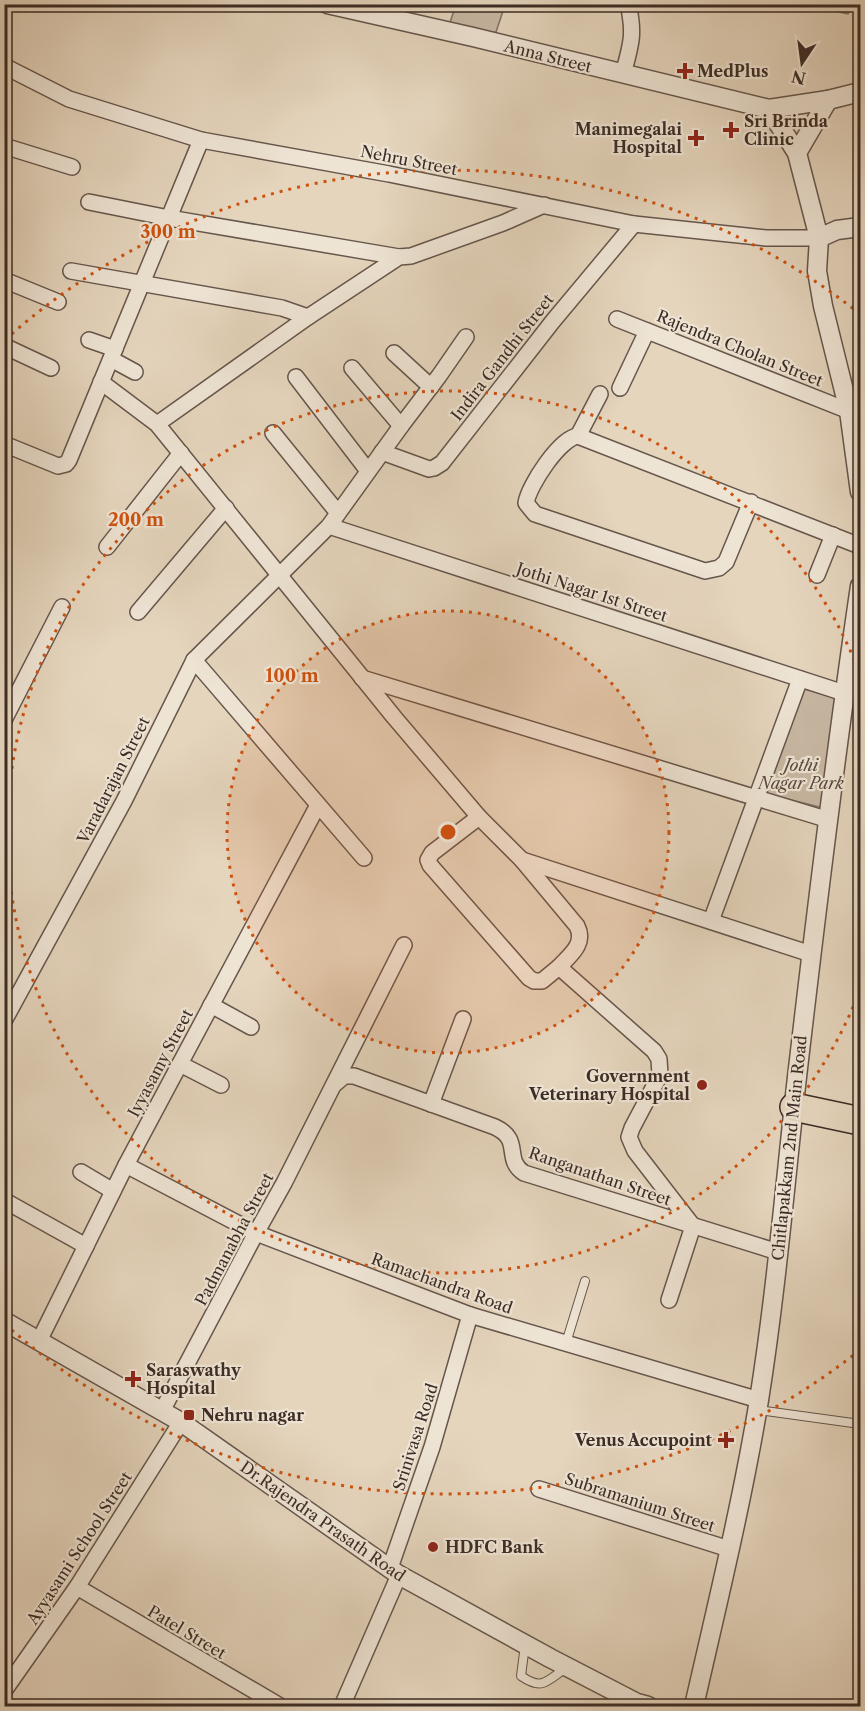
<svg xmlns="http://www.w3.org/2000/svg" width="865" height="1711" viewBox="0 0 865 1711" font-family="'Libre Caslon Text',serif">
  <rect width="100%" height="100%" fill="#e5d5bd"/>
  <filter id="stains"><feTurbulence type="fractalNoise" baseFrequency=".00333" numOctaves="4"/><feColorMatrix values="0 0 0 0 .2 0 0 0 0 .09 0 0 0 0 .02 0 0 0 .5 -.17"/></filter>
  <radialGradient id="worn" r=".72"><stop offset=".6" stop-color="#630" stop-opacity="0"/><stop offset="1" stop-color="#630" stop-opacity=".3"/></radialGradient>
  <!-- green -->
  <g fill="#c8b8a3" stroke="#827264" stroke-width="1.5">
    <path d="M812 4H853V5L848 14 811 6Z"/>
    <path d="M456 5H505L496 32 492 33 449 25Z"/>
    <path d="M804 689 839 699 823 808 764 793Z"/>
  </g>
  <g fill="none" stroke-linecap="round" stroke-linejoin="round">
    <defs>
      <g id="service">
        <path d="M566 1343 585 1281"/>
        <path d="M758 1410 860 1424"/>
        <path d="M525 1645 521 1676C543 1691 546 1681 566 1668"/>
      </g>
      <g id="minor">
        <path d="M4 66 69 99 201 140 389 174 634 224 766 238H819"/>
        <path d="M623 74C631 45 635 34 628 4"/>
        <path d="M4 146 72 167"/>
        <path d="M89 202 169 218 399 257"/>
        <path d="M71 271 282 308 308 317"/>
        <path d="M4 280 58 302"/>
        <path d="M617 319 849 411"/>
        <path d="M89 340 115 349"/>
        <path d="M4 346 51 368"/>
        <path d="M394 353 431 387"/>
        <path d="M111 359 135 372"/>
        <path d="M352 368 401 426"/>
        <path d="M296 377 368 471"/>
        <path d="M101 382 157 424 394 717 479 817 522 860 577 926C586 944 570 955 559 967L654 1051 659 1059 660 1075 632 1128 629 1137 635 1151 693 1226 669 1300"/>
        <path d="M620 388 647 331"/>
        <path d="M157 424 308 317 399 257 411 256 503 223 544 205"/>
        <path d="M273 433 338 513"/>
        <path d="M578 436 600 394"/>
        <path d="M4 444 58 466 66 464 69 460 201 140"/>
        <path d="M382 452 429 469 434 468 442 463 553 321 634 224"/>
        <path d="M751 502 726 562 719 568 705 571 544 517 535 514 526 503C529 485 560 438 578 436L860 546"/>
        <path d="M329 526 844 693"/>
        <path d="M107 547 181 453"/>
        <path d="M817 575 833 535"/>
        <path d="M138 612 226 508"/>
        <path d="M194 660 364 858"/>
        <path d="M362 678 829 820"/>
        <path d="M4 720 62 607"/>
        <path d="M479 817 432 853 428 860 430 865 529 978 534 981H542L559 967"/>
        <path d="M522 860 811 954"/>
        <path d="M711 921 800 679"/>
        <path d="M211 1005 251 1027"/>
        <path d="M4 1021 124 801 194 660 329 526 401 426 439 376 466 337"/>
        <path d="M180 1064 221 1085"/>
        <path d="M336 1083 344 1076H354L495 1127C523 1140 503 1159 524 1173L778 1252"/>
        <path d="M431 1104 463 1019"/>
        <path d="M126 1165 256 1233 470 1315 759 1400"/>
        <path d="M81 1172 113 1191"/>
        <path d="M7 1202 86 1246"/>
        <path d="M39 1341 126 1165 318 805"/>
        <path d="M162 1411 256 1233 284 1183 404 945"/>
        <path d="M539 1489 729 1549"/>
        <path d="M390 1568 432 1447 470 1315"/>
        <path d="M77 1587 280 1706"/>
        <path d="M4 1691 77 1587 181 1422"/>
        <path d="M342 1706 399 1575"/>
      </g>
      <g id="tertiary">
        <path d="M327 4 473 37 769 109 828 100 860 92"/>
        <path d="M769 109 797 153 819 238"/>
        <path d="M797 153 828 100"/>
        <path d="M860 227 837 230 819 238 817 271 823 306 849 411 860 492"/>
        <path d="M4 1321 181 1422 399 1575 550 1658 637 1703 648 1706"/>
        <path d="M694 1706C717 1605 742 1503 759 1400 776 1293 785 1185 797 1077 816 913 836 749 860 586"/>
      </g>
      <path id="motorway" d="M794 1107 860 1121"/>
    </defs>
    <!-- service casing -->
    <use href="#service" stroke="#66564c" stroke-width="10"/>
    <!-- minor casing -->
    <use href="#minor" stroke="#66564c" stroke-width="18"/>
    <!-- tertiary casing -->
    <use href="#tertiary" stroke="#66564c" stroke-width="21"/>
    <!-- motorway casing -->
    <use href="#motorway" stroke="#3c2c26" stroke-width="30"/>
    <!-- service -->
    <use href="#service" stroke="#eee4d4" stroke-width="8"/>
    <!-- minor -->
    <use href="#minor" stroke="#eee4d4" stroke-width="15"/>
    <!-- tertiary -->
    <use href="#tertiary" stroke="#eee4d4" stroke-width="18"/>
    <!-- motorway -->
    <use href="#motorway" stroke="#e5d5bd" stroke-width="27"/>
  </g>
  <!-- distance rings -->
  <circle cx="448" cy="832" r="221" fill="#ce5210" fill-opacity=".12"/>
  <g fill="none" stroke="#ce5210" stroke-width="3" stroke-dasharray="3 6">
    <circle cx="448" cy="832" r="221"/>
    <path d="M860 990A441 441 0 1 1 860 674"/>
    <path d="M860 1350A662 662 0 0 1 5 1324M5 340A662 662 0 0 1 860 314"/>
  </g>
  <!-- markers -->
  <g fill="#8f2418" stroke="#eee4d4" stroke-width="2">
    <path d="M682 62h6v6h6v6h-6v6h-6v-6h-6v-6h6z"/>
    <path d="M728 121h6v6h6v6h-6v6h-6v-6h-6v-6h6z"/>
    <path d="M693 129h6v6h6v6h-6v6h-6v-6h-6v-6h6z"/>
    <circle cx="702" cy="1085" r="6"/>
    <path d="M130 1370h6v6h6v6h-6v6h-6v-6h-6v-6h6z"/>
    <rect x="183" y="1409" width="12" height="12" rx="3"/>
    <path d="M723 1431h6v6h6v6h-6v6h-6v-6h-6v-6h6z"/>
    <circle cx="433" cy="1547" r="6"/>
  </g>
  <g text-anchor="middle" stroke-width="4.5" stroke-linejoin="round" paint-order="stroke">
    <!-- street labels -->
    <g font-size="16" fill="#3c2c26" stroke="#eee4d4">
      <text transform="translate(548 56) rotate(14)" y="6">Anna Street</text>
      <text transform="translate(409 160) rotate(11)" y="6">Nehru Street</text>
      <text transform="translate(740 348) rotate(22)" y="6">Rajendra Cholan Street</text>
      <text transform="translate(502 357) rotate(-52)" y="6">Indira Gandhi Street</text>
      <text transform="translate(592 592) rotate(18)" y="6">Jothi Nagar 1st Street</text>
      <text transform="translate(113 780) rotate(-63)" y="6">Varadarajan Street</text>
      <text transform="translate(160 1063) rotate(-62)" y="6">Iyyasamy Street</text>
      <text transform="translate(789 1148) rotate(-84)" y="6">Chitlapakkam 2nd Main Road</text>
      <text transform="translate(600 1176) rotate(19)" y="6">Ranganathan Street</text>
      <text transform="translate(234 1239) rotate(-62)" y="6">Padmanabha Street</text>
      <text transform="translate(442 1283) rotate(20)" y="6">Ramachandra Road</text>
      <text transform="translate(415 1437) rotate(-72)" y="6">Srinivasa Road</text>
      <text transform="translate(640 1502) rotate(18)" y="6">Subramanium Street</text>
      <text transform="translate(323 1521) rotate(35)" y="6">Dr.Rajendra Prasath Road</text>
      <text transform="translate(79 1548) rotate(-57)" y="6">Ayyasami School Street</text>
      <text transform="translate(187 1632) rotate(31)" y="6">Patel Street</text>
    </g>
    <!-- poi labels -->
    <g font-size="16" font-weight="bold" fill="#3c2c26" stroke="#eee4d4" text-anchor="start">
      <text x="697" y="77">MedPlus</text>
      <text x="744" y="127">Sri Brinda<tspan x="744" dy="18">Clinic</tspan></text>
      <text x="682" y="135" text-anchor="end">Manimegalai<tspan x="682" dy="18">Hospital</tspan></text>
      <text x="690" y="1082" text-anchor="end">Government<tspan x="690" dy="18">Veterinary Hospital</tspan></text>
      <text x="146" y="1376">Saraswathy<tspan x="146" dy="18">Hospital</tspan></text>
      <text x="201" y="1421">Nehru nagar</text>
      <text x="712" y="1446" text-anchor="end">Venus Accupoint</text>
      <text x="445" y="1553">HDFC Bank</text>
    </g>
    <!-- park labels -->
    <g font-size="16" font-style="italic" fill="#58483f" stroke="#eee4d4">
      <text x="801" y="771">Jothi<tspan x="801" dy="18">Nagar Park</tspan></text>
    </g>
  </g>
  <circle cx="448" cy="832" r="9" fill="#ce5210" stroke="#eee4d4" stroke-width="3"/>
  <g font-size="18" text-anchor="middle" font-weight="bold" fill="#ce5210" stroke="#eee4d4" stroke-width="4.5" stroke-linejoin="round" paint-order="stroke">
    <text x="168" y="238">300 m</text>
    <text x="136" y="526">200 m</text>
    <text x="292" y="682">100 m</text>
  </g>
  <!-- margin -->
  <rect width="865" height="1711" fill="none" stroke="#e5d5bd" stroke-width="24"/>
  <rect x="6" y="6" width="853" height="1699" fill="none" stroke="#3c2c26" stroke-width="3"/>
  <rect x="12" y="12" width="841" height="1687" fill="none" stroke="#3c2c26" stroke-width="1.5"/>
  <!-- north arrow -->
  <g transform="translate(802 63) rotate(193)" stroke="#eee4d4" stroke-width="4.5" paint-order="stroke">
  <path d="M0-4.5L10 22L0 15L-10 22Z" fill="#3c2c26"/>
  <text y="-9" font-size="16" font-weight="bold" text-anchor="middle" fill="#3c2c26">N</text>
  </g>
  <rect width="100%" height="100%" filter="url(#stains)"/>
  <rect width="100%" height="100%" fill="url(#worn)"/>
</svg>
